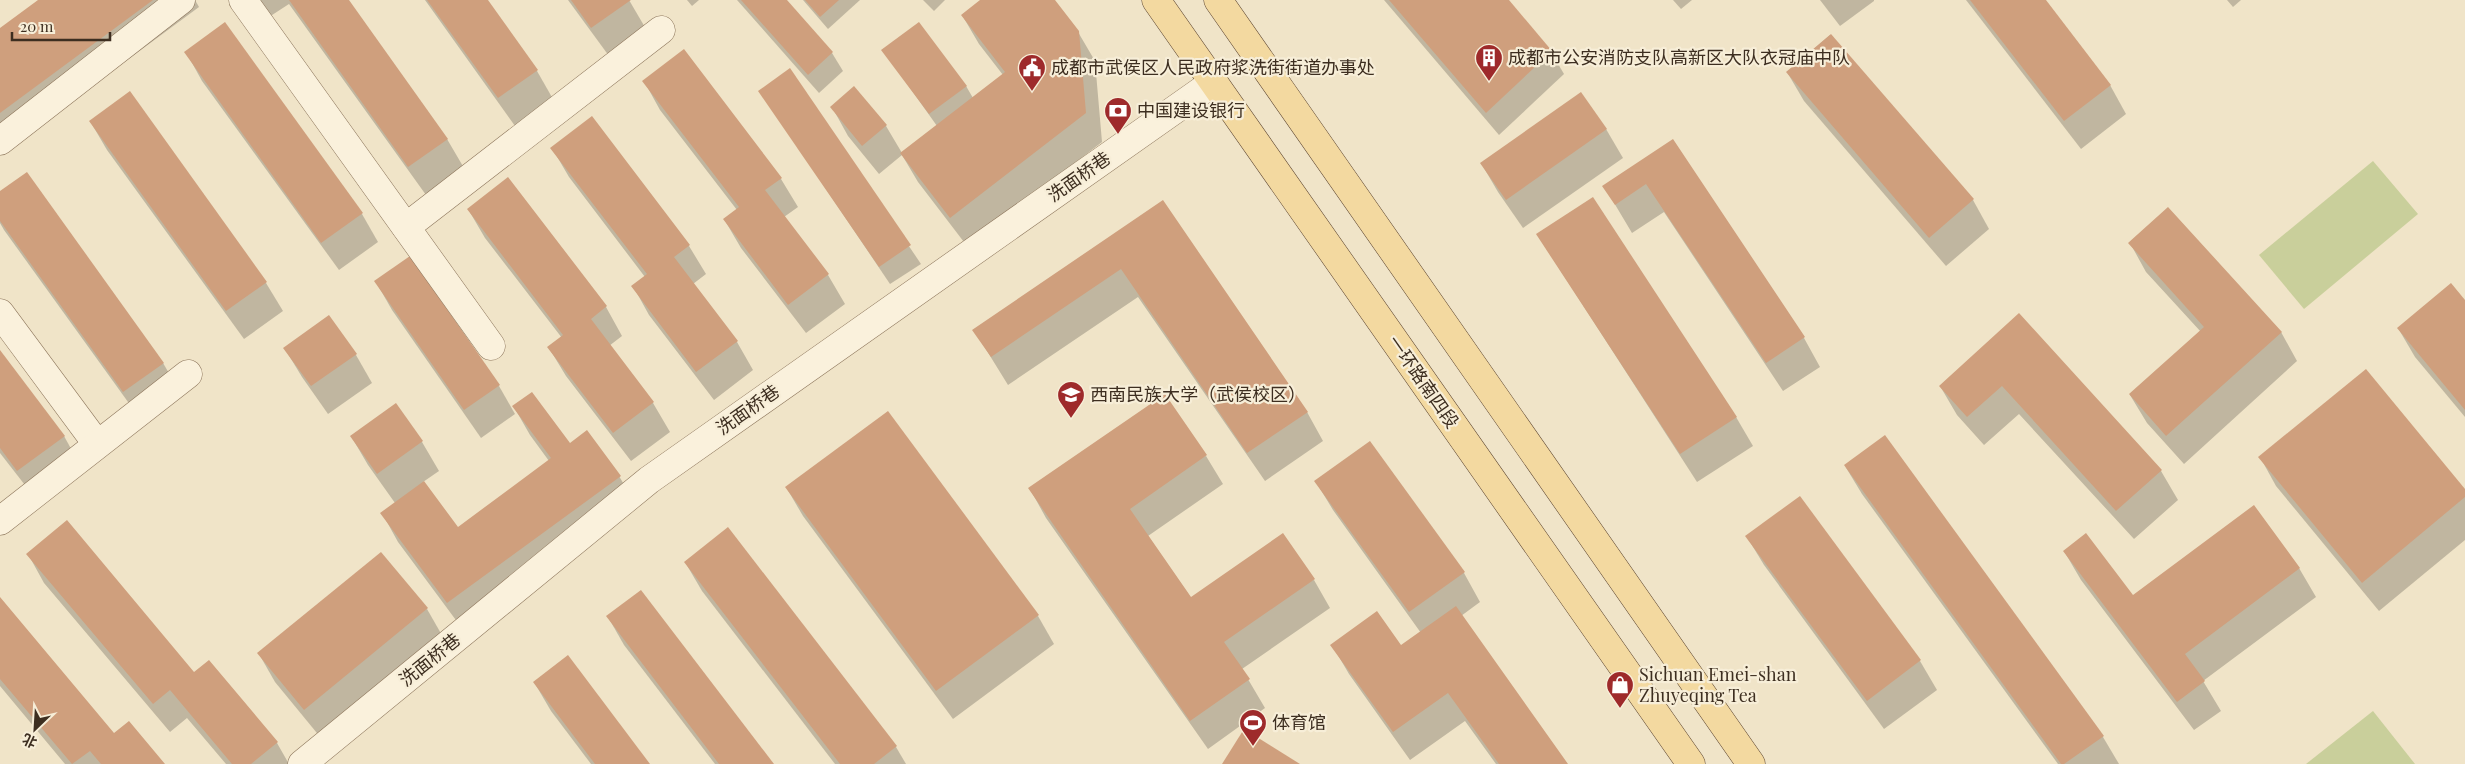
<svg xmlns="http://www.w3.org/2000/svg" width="2465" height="764" viewBox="0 0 2465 764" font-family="'Playfair Display','Noto Sans SC',serif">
  <rect width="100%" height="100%" fill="#f0e4c8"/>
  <!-- green -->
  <g fill="#c9cf9b">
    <path d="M2373 161 2418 214 2304 309 2259 255Z"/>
    <path d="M2373 711 2415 764H2306Z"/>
  </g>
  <!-- shadow -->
  <g fill="#0003">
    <path d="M40 0H195L199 7 0 154V30Z"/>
    <path d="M257 0H347L447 139 464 168 426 195 289 4 269 17Z"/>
    <path d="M425 0H486L537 71 553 99 515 126Z"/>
    <path d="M568 0H629L646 29 609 56Z"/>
    <path d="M687 0H699L692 6Z"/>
    <path d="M737 0H785L832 53 843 71 819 93Z"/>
    <path d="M803 0H860L828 29Z"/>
    <path d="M923 0H945L934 11Z"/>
    <path d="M982 0H1053L1078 32 1095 61 1102 142 967 246 918 182 902 155 879 174 848 136 832 107 886 126 902 153 937 126 883 50 966 86 973 98 1003 75 979 44 962 15Z"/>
    <path d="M1384 0H1507L1551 52 1564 74 1499 135Z"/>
    <path d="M1673 0H1692L1681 9Z"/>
    <path d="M1820 0H1874V1L1840 26Z"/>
    <path d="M1966 0H2044L2110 85 2126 114 2081 149Z"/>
    <path d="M2227 0H2241L2233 7Z"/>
    <path d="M1830 35 1973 200 1989 229 1946 266 1804 101 1787 72Z"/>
    <path d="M186 52 362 214 378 242 339 270 202 81Z"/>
    <path d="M790 70 921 264 890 284 760 91Z"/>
    <path d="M644 81 781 179 798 207 784 217 828 275 845 304 806 333 741 248 724 219 737 210 660 110Z"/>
    <path d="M90 121 266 283 283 311 244 339 107 150Z"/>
    <path d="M1606 129 1623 158 1523 228 1498 192 1481 163Z"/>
    <path d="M1673 140 1804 338 1820 367 1783 391 1664 212 1632 233 1604 186Z"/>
    <path d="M552 148 689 246 706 274 693 284 737 342 753 370 714 400 649 315 633 286 645 277 569 177Z"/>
    <path d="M0 193 163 363 180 392 141 420 4 230 0 223Z"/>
    <path d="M1162 202 1307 412 1323 441 1265 481 1138 297 1008 385 974 330Z"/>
    <path d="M468 209 606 307 622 336 609 346 653 403 670 432 631 461 566 376 549 348 562 338 485 238Z"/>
    <path d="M1537 234 1736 417 1753 446 1697 482Z"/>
    <path d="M2130 243 2281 332 2297 361 2184 464 2147 423 2130 395 2201 332 2146 272Z"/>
    <path d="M376 282 499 386 515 414 481 438 392 310Z"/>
    <path d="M2465 302V417L2415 357 2398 328Z"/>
    <path d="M2019 315 2161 471 2178 500 2134 539 2019 414 1984 445 1957 415 1940 386Z"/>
    <path d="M285 349 356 355 372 383 328 414 302 377Z"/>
    <path d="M0 352 64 436 80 465 35 498 0 453Z"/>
    <path d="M396 405 422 442 439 471 423 482 457 529 549 461 530 435 514 407 619 476 636 505 464 631 398 542 382 513 395 503 368 465 351 436Z"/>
    <path d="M1370 443 1464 573 1480 602 1461 616 1567 764H1496L1465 721 1410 760 1349 674 1332 645 1401 647 1421 633 1333 510 1316 482Z"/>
    <path d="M1206 456 1223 484 1148 536 1191 598 1314 580 1330 608 1242 669 1265 708 1208 749 1046 518 1030 489Z"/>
    <path d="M2260 457 2465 491V540L2379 611 2276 486Z"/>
    <path d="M1845 466 2103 737 2119 764H2058L1862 494Z"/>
    <path d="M786 487 1038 616 1054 644 953 719 803 516Z"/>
    <path d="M1800 498 1920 661 1937 690 1884 729 1764 565 1747 537Z"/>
    <path d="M728 529 896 747 906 764H835L702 591 685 562Z"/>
    <path d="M2064 551 2132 597 2299 568 2316 597 2203 681 2221 711 2194 730 2081 580Z"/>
    <path d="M28 554 194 674 277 743 289 764H226L187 718 170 732 44 583Z"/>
    <path d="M0 599 114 735 164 764H65L0 686Z"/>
    <path d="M427 609 443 637 321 738 275 682 259 654Z"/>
    <path d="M608 617 772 764H715L624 645Z"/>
    <path d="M534 682 649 764H591L551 711Z"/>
  </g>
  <!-- building -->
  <g fill="#cf9f7d">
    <path d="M38 0H153L0 113V28Z"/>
    <path d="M289 0H349L448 139 408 167Z"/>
    <path d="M427 0H488L538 70 498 98Z"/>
    <path d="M571 0H631L591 28Z"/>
    <path d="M741 0H787L833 52 808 75Z"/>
    <path d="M805 0H839L820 17Z"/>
    <path d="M980 0H1055L1079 31 1086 113 950 218 900 153 1005 72 961 15Z"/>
    <path d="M1389 0H1509L1552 51 1486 113Z"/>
    <path d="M1970 0H2046L2111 85 2064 121Z"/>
    <path d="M225 22 363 213 321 243 184 52Z"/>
    <path d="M919 22 967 86 929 114 881 50Z"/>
    <path d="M1831 34 1974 199 1929 238 1786 72Z"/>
    <path d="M684 49 782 178 765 190 829 274 788 305 723 219 739 207 642 81Z"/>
    <path d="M790 68 911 245 879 267 758 91Z"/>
    <path d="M854 86 887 125 862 146 830 107Z"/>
    <path d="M130 91 267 282 226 311 89 121Z"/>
    <path d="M1581 92 1607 129 1506 200 1480 163Z"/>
    <path d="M592 116 690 245 674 257 738 341 696 372 631 286 647 274 550 148Z"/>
    <path d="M1673 139 1805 337 1766 363 1646 184 1615 205 1602 186Z"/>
    <path d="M27 172 164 363 123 392 0 221V191Z"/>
    <path d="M508 177 607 306 591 319 654 402 613 433 547 347 563 335 467 209Z"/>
    <path d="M1593 197 1737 417 1680 454 1536 234Z"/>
    <path d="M1163 200 1308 412 1247 453 1121 269 991 357 972 330Z"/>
    <path d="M2168 207 2282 332 2166 436 2129 394 2204 327 2128 243Z"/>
    <path d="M410 256 500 385 464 410 374 281Z"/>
    <path d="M2451 283 2465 300V410L2397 328Z"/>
    <path d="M2019 313 2162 470 2116 511 2002 386 1967 417 1939 386Z"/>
    <path d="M329 315 357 354 311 386 283 348Z"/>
    <path d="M0 350 65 436 17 471 0 448Z"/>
    <path d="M2366 369 2465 489V497L2362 583 2258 457Z"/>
    <path d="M532 392 570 443 587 430 621 476 447 603 380 513 424 481 458 527 551 458 512 406Z"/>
    <path d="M1165 394 1207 455 1130 509 1191 597 1283 533 1315 579 1224 642 1250 679 1190 721 1028 488Z"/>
    <path d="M396 403 423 441 377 474 350 436Z"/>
    <path d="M888 411 1039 615 936 691 785 487Z"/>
    <path d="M1885 435 2104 736 2064 764H2061L1844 465Z"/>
    <path d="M1370 441 1465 572 1409 612 1314 481Z"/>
    <path d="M1800 496 1921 660 1867 701 1745 536Z"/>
    <path d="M2254 505 2300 568 2185 654 2205 681 2177 702 2063 551 2086 533 2133 595Z"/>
    <path d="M67 520 194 672 209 660 278 742 251 764H232L170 690 153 704 26 554Z"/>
    <path d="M728 527 897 746 874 764H840L684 562Z"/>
    <path d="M381 552 428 608 304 710 257 653Z"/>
    <path d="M641 590 774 764H719L606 616Z"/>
    <path d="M0 597 114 733 129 721 165 764H101L90 751 72 764 0 679Z"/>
    <path d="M1456 606 1568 764H1499L1448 693 1393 732 1330 645 1377 611 1401 645Z"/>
    <path d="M568 655 650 764H595L533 682Z"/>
    <path d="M1244 729 1300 764H1222Z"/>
  </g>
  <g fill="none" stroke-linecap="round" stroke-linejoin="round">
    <defs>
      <g id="street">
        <path d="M243 0 491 346"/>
        <path d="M0 141 181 0"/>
        <path d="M406 227 661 30"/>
        <path d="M0 313 97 444"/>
        <path d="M0 521 188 374"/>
        <path d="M302 764 649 480 1214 82"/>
      </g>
      <g id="primary">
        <path d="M1156 0 1691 764"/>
        <path d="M1218 0 1751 764"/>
      </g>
    </defs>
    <!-- street casing -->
    <use href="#street" stroke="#8d765c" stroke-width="29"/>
    <!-- primary casing -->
    <use href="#primary" stroke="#5b4430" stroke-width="29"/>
    <!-- street -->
    <use href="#street" stroke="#faf1dc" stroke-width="28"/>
    <!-- primary -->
    <use href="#primary" stroke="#f3d9a0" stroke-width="28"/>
  </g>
  <!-- icons -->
  <defs>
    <symbol id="building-pin" viewBox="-11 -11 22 30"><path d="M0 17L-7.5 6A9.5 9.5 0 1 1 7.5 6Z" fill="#9e2a2b" stroke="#f7eed8"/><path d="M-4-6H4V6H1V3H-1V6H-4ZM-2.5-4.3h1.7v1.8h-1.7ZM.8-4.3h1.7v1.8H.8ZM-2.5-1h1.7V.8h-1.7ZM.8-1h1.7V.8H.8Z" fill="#fff"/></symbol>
    <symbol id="civic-pin" viewBox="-11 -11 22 30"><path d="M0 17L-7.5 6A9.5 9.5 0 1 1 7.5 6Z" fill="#9e2a2b" stroke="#f7eed8"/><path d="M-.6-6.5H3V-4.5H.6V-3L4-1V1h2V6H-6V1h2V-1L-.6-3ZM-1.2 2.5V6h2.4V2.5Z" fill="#fff"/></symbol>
    <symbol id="bank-pin" viewBox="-11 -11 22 30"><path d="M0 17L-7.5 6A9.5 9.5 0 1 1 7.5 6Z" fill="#9e2a2b" stroke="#f7eed8"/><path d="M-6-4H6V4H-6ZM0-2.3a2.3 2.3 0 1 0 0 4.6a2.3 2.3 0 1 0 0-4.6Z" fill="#fff"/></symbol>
    <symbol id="university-pin" viewBox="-11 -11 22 30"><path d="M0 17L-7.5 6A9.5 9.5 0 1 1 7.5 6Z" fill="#9e2a2b" stroke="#f7eed8"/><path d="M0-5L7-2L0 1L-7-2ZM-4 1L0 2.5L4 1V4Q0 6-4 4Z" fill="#fff"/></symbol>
    <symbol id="shop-pin" viewBox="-11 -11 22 30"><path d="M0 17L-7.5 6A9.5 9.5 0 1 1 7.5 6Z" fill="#9e2a2b" stroke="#f7eed8"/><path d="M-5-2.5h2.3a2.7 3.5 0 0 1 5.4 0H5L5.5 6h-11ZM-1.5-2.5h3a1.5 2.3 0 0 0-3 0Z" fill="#fff"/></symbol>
    <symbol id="stadium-pin" viewBox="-11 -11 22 30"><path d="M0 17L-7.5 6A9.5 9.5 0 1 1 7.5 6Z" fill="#9e2a2b" stroke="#f7eed8"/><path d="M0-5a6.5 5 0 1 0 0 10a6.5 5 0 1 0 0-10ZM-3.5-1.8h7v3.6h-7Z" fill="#fff"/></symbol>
  </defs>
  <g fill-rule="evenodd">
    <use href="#building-pin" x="1473" y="42" width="32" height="43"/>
    <use href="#civic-pin" x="1016" y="52" width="32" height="43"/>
    <use href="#bank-pin" x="1102" y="95" width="32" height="43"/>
    <use href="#university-pin" x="1055" y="379" width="32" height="43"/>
    <use href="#shop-pin" x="1604" y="669" width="32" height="43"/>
    <use href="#stadium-pin" x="1237" y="707" width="32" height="43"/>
  </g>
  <g text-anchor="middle" stroke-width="4.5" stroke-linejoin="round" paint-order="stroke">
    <!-- poi labels -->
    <g font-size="18" fill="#3d2e20" stroke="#f7eed8" text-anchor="start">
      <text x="1508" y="64">成都市公安消防支队高新区大队衣冠庙中队</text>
      <text x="1051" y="74">成都市武侯区人民政府浆洗街街道办事处</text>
      <text x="1137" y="117">中国建设银行</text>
      <text x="1090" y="401">西南民族大学（武侯校区）</text>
      <text x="1639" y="681">Sichuan Emei-shan<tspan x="1639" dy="21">Zhuyeqing Tea</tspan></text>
      <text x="1272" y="729">体育馆</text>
    </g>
    <!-- street labels -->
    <g font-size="18" fill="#3d2e20" stroke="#f7eed8">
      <text transform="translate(1079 177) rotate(-35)" y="6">洗面桥巷</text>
      <text transform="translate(1423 382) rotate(55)" y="6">一环路南四段</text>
      <text transform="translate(748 410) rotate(-35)" y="6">洗面桥巷</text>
      <text transform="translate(430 660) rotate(-39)" y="6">洗面桥巷</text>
    </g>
  </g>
  <!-- north arrow -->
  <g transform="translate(35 729) rotate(205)" stroke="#f7eed8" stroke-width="4" paint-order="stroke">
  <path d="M0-4L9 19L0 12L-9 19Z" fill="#3d2e20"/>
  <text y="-8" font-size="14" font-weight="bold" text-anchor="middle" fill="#3d2e20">北</text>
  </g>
  <!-- scale -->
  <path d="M12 32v8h98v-8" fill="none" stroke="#3d2e20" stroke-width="2.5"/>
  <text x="20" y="32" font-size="15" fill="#3d2e20" stroke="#f7eed8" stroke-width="4" paint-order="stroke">20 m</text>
</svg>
